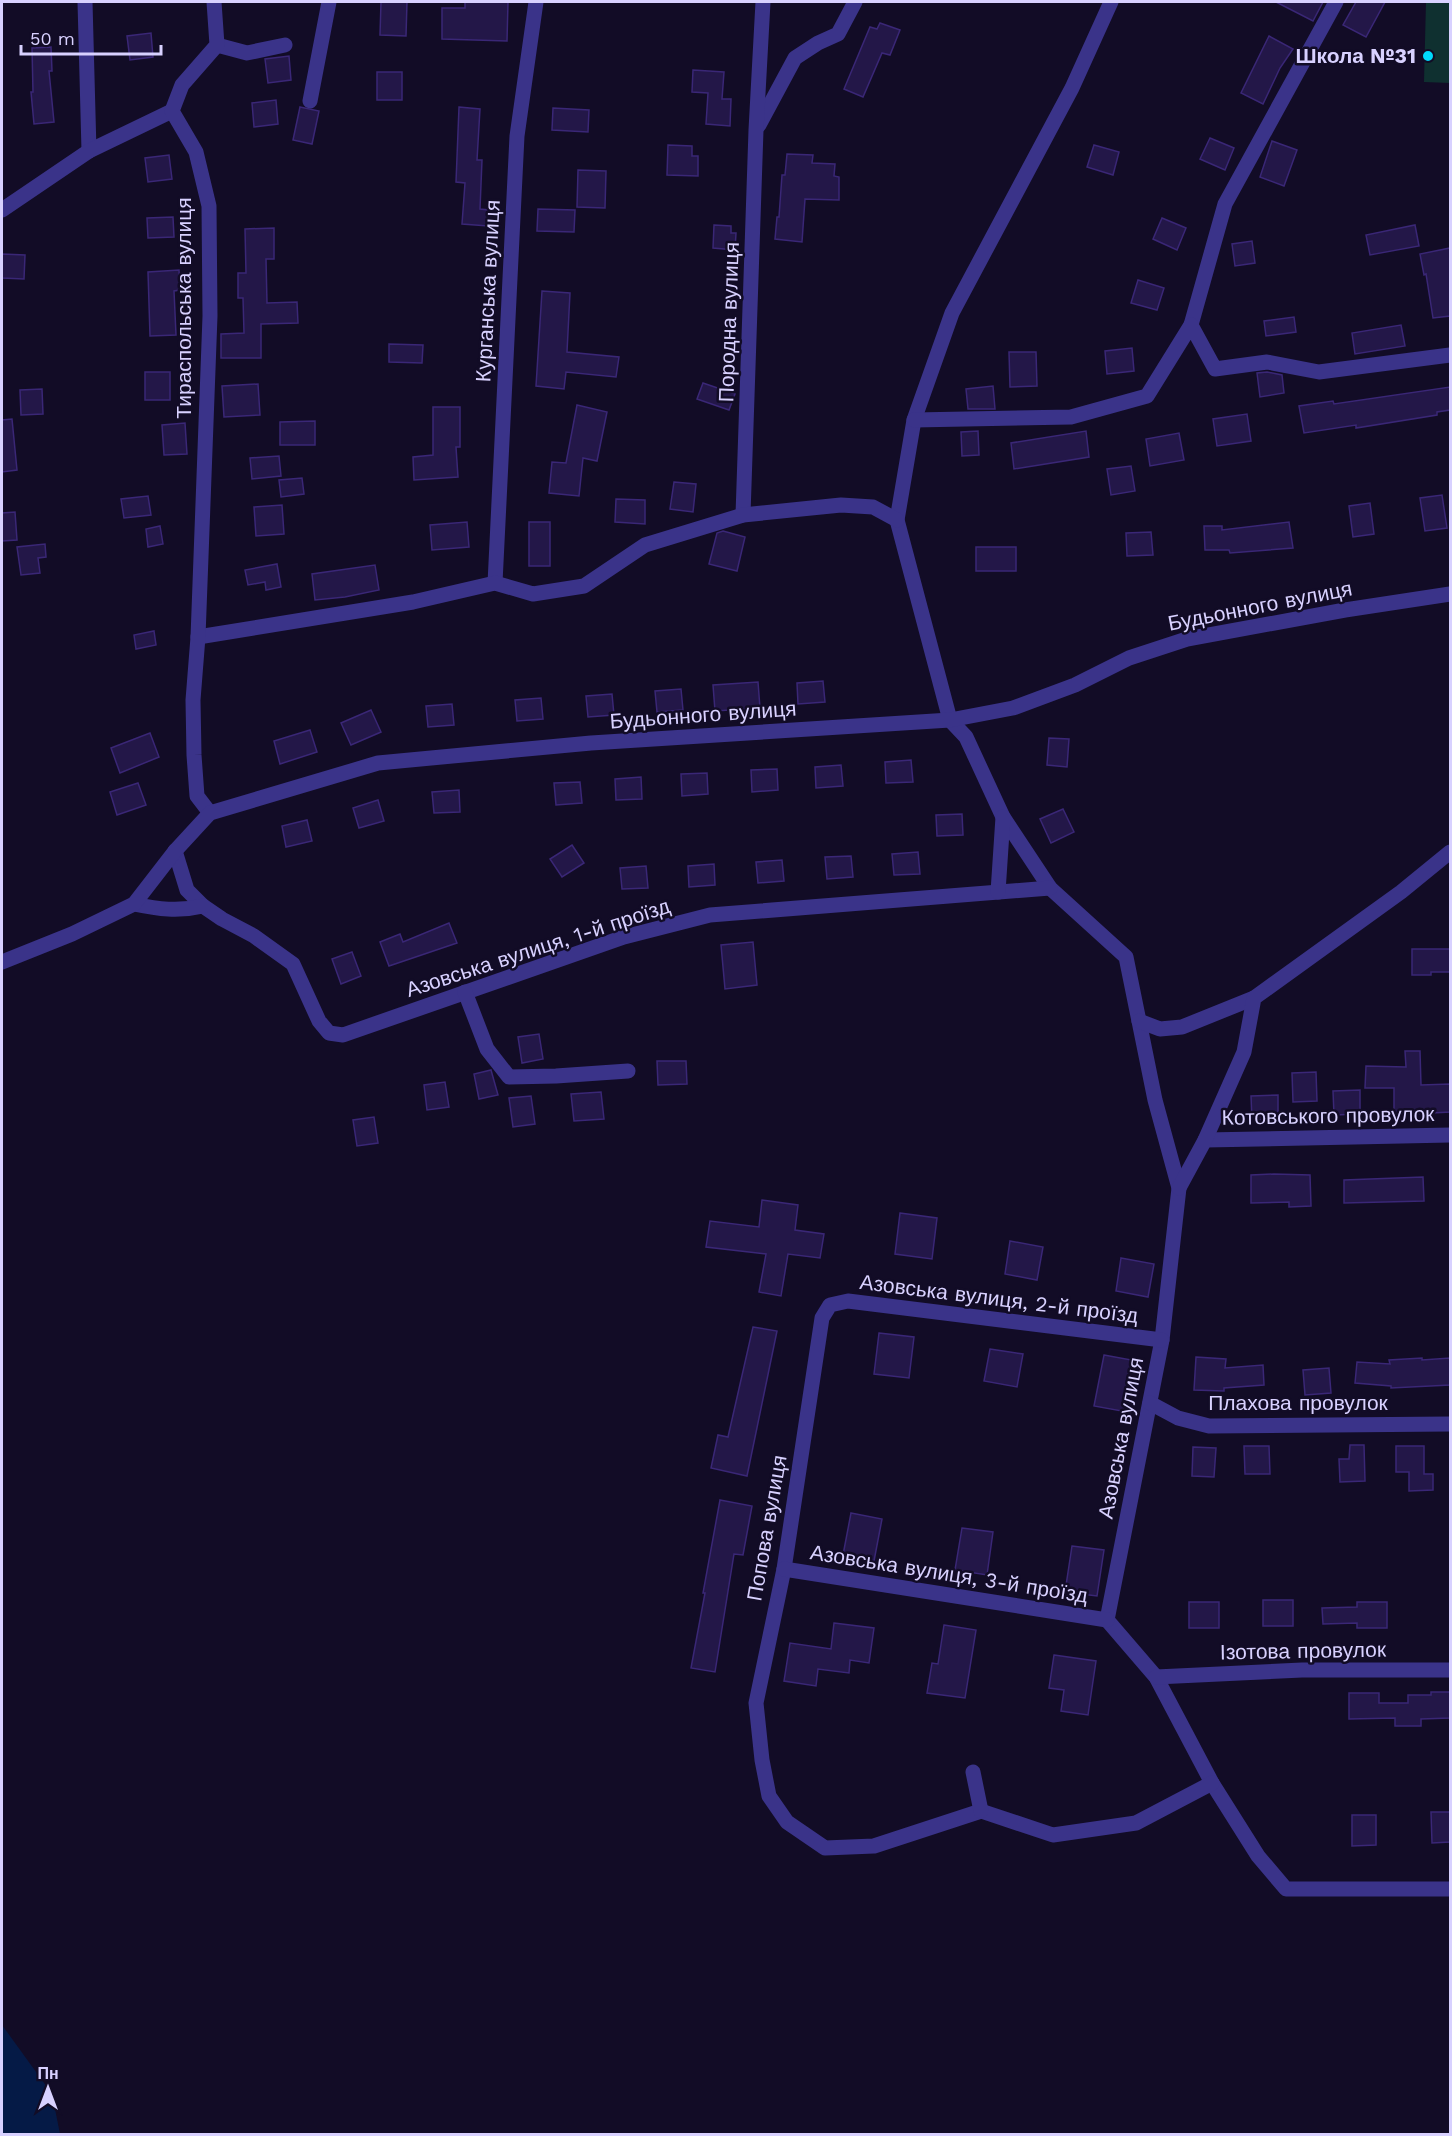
<svg xmlns="http://www.w3.org/2000/svg" width="1452" height="2136" viewBox="0 0 1452 2136" font-family="'Work Sans',sans-serif">
  <rect width="100%" height="100%" fill="#120c26"/>
  <!-- green -->
  <path fill="#0f3030" d="M1426 2H1450V83L1424 82Z"/>
  <!-- water -->
  <path fill="#051a46" d="M2 2025 52 2094 60 2134H2Z"/>
  <!-- building -->
  <g fill="#231748" stroke="#3a2776" stroke-width="1.5">
    <path d="M381 2H407L406 36 380 35Z"/>
    <path d="M465 2H508L507 41 442 39V8H465Z"/>
    <path d="M1276 2H1323L1313 21Z"/>
    <path d="M1356 2H1385L1366 37 1343 25Z"/>
    <path d="M880 23 900 30 890 55 882 53 863 97 844 89 870 27 877 29Z"/>
    <path d="M151 33 153 57 130 60 127 36Z"/>
    <path d="M1269 36 1293 49 1280 68 1263 104 1241 93Z"/>
    <path d="M51 47 52 71H49L54 122 34 124 31 92H33L32 48Z"/>
    <path d="M289 56 291 80 268 83 265 59Z"/>
    <path d="M693 70 724 72 722 99H731L730 126 706 124 708 93 692 92Z"/>
    <rect x="377" y="72" width="25" height="28"/>
    <path d="M276 100 278 124 254 127 252 103Z"/>
    <path d="M300 107 319 111 312 144 293 140Z"/>
    <path d="M459 107 480 109 477 160H482L480 209 489 210 488 226 462 224 465 183 456 182Z"/>
    <path d="M553 108 589 110 588 132 552 130Z"/>
    <path d="M1210 138 1234 148 1225 170 1200 159Z"/>
    <path d="M1272 141 1297 150 1284 186 1260 177Z"/>
    <path d="M668 145 692 146V156H698V176L667 175Z"/>
    <path d="M1094 145 1119 152 1113 175 1087 167Z"/>
    <path d="M787 154 813 155 812 163 835 164 834 176 839 177V200L805 199 802 242 775 239 777 217H779L782 175H785Z"/>
    <path d="M169 155 172 179 148 182 145 158Z"/>
    <path d="M578 170 606 171 605 208 577 207Z"/>
    <path d="M538 209 575 210 574 232 537 231Z"/>
    <path d="M173 217 174 237 148 238 147 218Z"/>
    <path d="M1162 218 1186 228 1177 250 1153 239Z"/>
    <path d="M714 225 731 226V233H736L735 250 713 248Z"/>
    <path d="M1415 225 1419 246 1370 255 1366 235Z"/>
    <path d="M274 228V259H266L267 303 297 302 298 323 261 324V358H221V334L244 333 243 298H238V273H246L245 229Z"/>
    <path d="M1252 241 1255 263 1235 266 1232 244Z"/>
    <path d="M1450 248V316L1433 318 1426 274 1424 275 1420 254Z"/>
    <path d="M2 254 25 255 24 279 2 278Z"/>
    <path d="M179 270 180 290 174 291 176 335 150 336 148 272Z"/>
    <path d="M1138 280 1164 288 1157 310 1131 303Z"/>
    <path d="M542 291 570 293 567 352 619 357 616 377 566 372 564 389 536 386Z"/>
    <path d="M1294 317 1296 332 1266 336 1264 321Z"/>
    <path d="M1401 325 1405 346 1355 354 1352 333Z"/>
    <path d="M389 344 423 345 422 363 389 362Z"/>
    <path d="M1132 348 1134 371 1107 374 1105 351Z"/>
    <path d="M1009 352H1036L1037 386 1010 387Z"/>
    <rect x="145" y="372" width="25" height="28"/>
    <path d="M1267 372 1282 375 1284 393 1260 397 1257 373Z"/>
    <path d="M703 383 735 394 729 410 697 399Z"/>
    <path d="M258 384 260 415 224 417 222 386Z"/>
    <path d="M993 386 995 409H968L966 389Z"/>
    <path d="M1450 387V410L1437 412V415L1356 428V425L1304 433 1299 406 1333 401 1334 404Z"/>
    <path d="M42 389 43 414 21 415 20 390Z"/>
    <path d="M577 405 607 412 597 461 583 458 579 496 549 493 552 462 566 463Z"/>
    <path d="M433 407H460V447H456L458 477 414 480 413 457 433 455Z"/>
    <path d="M1247 414 1251 441 1217 446 1213 419Z"/>
    <path d="M12 419 17 470 2 472V420Z"/>
    <path d="M315 421V445H280V422Z"/>
    <path d="M185 423 187 454 164 455 162 425Z"/>
    <path d="M978 431 979 455 962 456 961 432Z"/>
    <path d="M1086 431 1089 457 1014 469 1011 443Z"/>
    <path d="M1179 433 1184 460 1150 466 1146 439Z"/>
    <path d="M279 456 281 476 252 479 250 458Z"/>
    <path d="M1131 466 1135 491 1111 495 1107 469Z"/>
    <path d="M302 478 304 494 281 497 279 480Z"/>
    <path d="M674 482 696 484 693 512 670 509Z"/>
    <path d="M1442 495 1447 528 1425 531 1420 498Z"/>
    <path d="M148 496 151 515 124 518 121 499Z"/>
    <path d="M616 499 645 500V524L615 522Z"/>
    <path d="M1370 503 1374 534 1353 537 1349 506Z"/>
    <path d="M282 505 284 534 256 536 254 507Z"/>
    <path d="M15 512 17 540 2 541V513Z"/>
    <path d="M467 522 469 547 432 550 430 525Z"/>
    <rect x="529" y="522" width="21" height="44"/>
    <path d="M1289 522 1293 548 1230 553 1229 550H1205L1204 526H1222V530Z"/>
    <path d="M160 526 163 544 148 547 146 529Z"/>
    <path d="M723 531 745 537 737 571 709 564 717 533Z"/>
    <path d="M1151 532 1153 555 1127 556 1126 533Z"/>
    <path d="M45 544 46 557 38 558 40 573 21 575 17 547Z"/>
    <rect x="976" y="547" width="40" height="24"/>
    <path d="M277 564 281 587 266 590 265 582 248 585 245 570Z"/>
    <path d="M375 565 379 590 345 597 315 600 312 574Z"/>
    <path d="M154 631 156 645 136 649 134 635Z"/>
    <path d="M823 681 825 702 798 704 797 683Z"/>
    <path d="M758 682 760 708 715 711 713 685Z"/>
    <path d="M681 689 683 710 657 712 655 691Z"/>
    <path d="M612 694 614 715 588 717 586 696Z"/>
    <path d="M541 698 543 719 517 721 515 700Z"/>
    <path d="M452 704 454 725 428 727 426 706Z"/>
    <path d="M371 710 381 732 351 745 341 723Z"/>
    <path d="M310 730 317 752 280 764 274 741Z"/>
    <path d="M150 733 159 757 120 773 111 748Z"/>
    <path d="M1049 738 1069 739 1067 767 1047 765Z"/>
    <path d="M911 760 913 782 886 783 885 762Z"/>
    <path d="M841 765 843 786 816 788 815 767Z"/>
    <path d="M777 769 778 790 752 792 751 770Z"/>
    <path d="M707 773 708 794 682 796 681 774Z"/>
    <path d="M641 777 642 799 616 800 615 779Z"/>
    <path d="M580 782 582 803 556 805 554 783Z"/>
    <path d="M138 783 146 805 117 815 110 792Z"/>
    <path d="M459 790 460 812 434 813 432 792Z"/>
    <path d="M378 800 384 821 359 828 353 808Z"/>
    <path d="M1063 809 1074 832 1051 843 1040 819Z"/>
    <path d="M962 814 963 835 937 836 936 815Z"/>
    <path d="M307 820 312 841 286 847 282 826Z"/>
    <path d="M572 845 584 863 562 877 550 859Z"/>
    <path d="M918 852 920 874 894 875 892 854Z"/>
    <path d="M851 856 853 877 827 879 825 857Z"/>
    <path d="M782 860 784 881 758 883 756 862Z"/>
    <path d="M714 864 715 885 689 887 688 866Z"/>
    <path d="M646 866 648 888 622 889 620 868Z"/>
    <path d="M449 923 457 943 389 966 380 942 400 934 403 942Z"/>
    <path d="M753 942 757 985 725 989 721 945Z"/>
    <path d="M1412 949H1450V972H1431V975H1412Z"/>
    <path d="M352 952 361 976 341 984 332 959Z"/>
    <path d="M539 1034 543 1059 522 1063 518 1037Z"/>
    <path d="M1405 1051H1420L1421 1085 1450 1084V1112L1394 1115V1088H1365L1366 1066 1406 1067Z"/>
    <path d="M657 1061H686L687 1084 658 1085Z"/>
    <path d="M491 1070 498 1095 479 1099 474 1074Z"/>
    <path d="M1316 1072 1317 1101 1293 1102 1292 1073Z"/>
    <path d="M445 1082 449 1107 427 1110 424 1085Z"/>
    <path d="M1360 1090V1114L1334 1115 1333 1091Z"/>
    <path d="M601 1092 604 1119 574 1121 571 1094Z"/>
    <path d="M1278 1095V1119L1252 1120 1251 1096Z"/>
    <path d="M531 1096 535 1124 513 1127 509 1098Z"/>
    <path d="M374 1117 378 1143 357 1146 353 1120Z"/>
    <path d="M1274 1174 1310 1175 1311 1206 1289 1207V1202L1251 1203V1175Z"/>
    <path d="M1423 1177 1424 1201 1344 1203V1180Z"/>
    <path d="M762 1200 798 1205 795 1230 824 1234 820 1258 788 1254 781 1296 759 1292 766 1254 706 1247 710 1221 759 1227Z"/>
    <path d="M900 1213 937 1218 932 1259 895 1254Z"/>
    <path d="M1010 1241 1043 1247 1037 1280 1005 1274Z"/>
    <path d="M1121 1258 1154 1264 1148 1297 1116 1291Z"/>
    <path d="M753 1327 777 1331 747 1476 711 1468 718 1435 728 1437Z"/>
    <path d="M879 1333 914 1337 909 1378 874 1374Z"/>
    <path d="M990 1349 1023 1354 1017 1387 984 1381Z"/>
    <path d="M1104 1355 1137 1361 1127 1412 1094 1406Z"/>
    <path d="M1196 1357 1226 1359 1225 1368 1263 1365 1264 1385 1224 1388V1391L1194 1390Z"/>
    <path d="M1422 1358V1360L1450 1358V1385L1391 1388V1386L1355 1383 1357 1362 1390 1364 1389 1360Z"/>
    <path d="M1329 1368 1331 1393 1305 1395 1303 1370Z"/>
    <path d="M1350 1445H1364L1365 1481 1340 1482 1339 1459H1349Z"/>
    <path d="M1244 1446H1269L1270 1474H1245Z"/>
    <path d="M1396 1446H1424V1474H1433V1490L1409 1491V1472H1396Z"/>
    <path d="M1193 1447 1216 1448 1214 1477 1192 1476Z"/>
    <path d="M720 1500 752 1506 743 1555 734 1554 715 1672 691 1668 705 1593H703Z"/>
    <path d="M851 1513 882 1519 874 1561 843 1555Z"/>
    <path d="M962 1528 993 1532 987 1575 955 1570Z"/>
    <path d="M1072 1546 1104 1550 1097 1596 1065 1592Z"/>
    <rect x="1263" y="1600" width="30" height="26"/>
    <rect x="1189" y="1602" width="30" height="26"/>
    <path d="M1357 1602H1387V1628H1357V1623L1323 1624 1322 1608 1357 1607Z"/>
    <path d="M834 1623 874 1628 869 1663 850 1660 849 1673 818 1669 816 1686 784 1681 790 1643 831 1649Z"/>
    <path d="M944 1625 976 1630 965 1698 927 1693 932 1663 938 1664Z"/>
    <path d="M1054 1655 1096 1661 1088 1715 1061 1711 1064 1690 1049 1688Z"/>
    <path d="M1431 1692H1450V1718L1421 1719V1726H1395V1718L1349 1719V1693H1379V1703H1408V1695H1431Z"/>
    <path d="M1431 1812H1450V1842L1432 1843Z"/>
    <path d="M1352 1815H1376V1845L1352 1846Z"/>
  </g>
  <g fill="none" stroke-linecap="round" stroke-linejoin="round">
    <!-- minor -->
    <g stroke="#3a3389" stroke-width="15">
      <path d="M85 2 89 151"/>
      <path d="M1111 2 1072 88 952 313 914 420 897 520 950 720 966 737 1003 817 1050 888 1126 957 1155 1100 1179 1188 1162 1340 1107 1620 1156 1677 1212 1783 1258 1856 1286 1889H1450"/>
      <path d="M217 45 247 53 285 45"/>
      <path d="M310 101 329 2"/>
      <path d="M759 125 795 58 818 43 838 34 855 2"/>
      <path d="M2 210 89 151 172 111"/>
      <path d="M1191 325 1225 204 1336 2"/>
      <path d="M914 420 1071 417 1147 396 1191 325 1215 369 1267 362 1319 372 1450 355"/>
      <path d="M743 515 756 130 763 2"/>
      <path d="M495 583 517 136 536 2"/>
      <path d="M198 637 413 602 495 583 533 594 584 586 645 545 743 515 841 505 873 507 897 520"/>
      <path d="M210 813 197 796 194 755 193 700 198 637 210 316 209 206 196 152 172 111 182 85 217 45 214 2"/>
      <path d="M175 851 187 890 203 906 222 919 254 936 293 964 319 1021 329 1033 343 1035 624 937 710 915 1050 888"/>
      <path d="M998 892 1003 817"/>
      <path d="M134 904C158 909 178 912 203 906"/>
      <path d="M2 962 72 934 134 904 175 851 210 813 378 763 591 743 950 720 1013 708 1075 685 1129 658 1187 639 1345 610 1450 594"/>
      <path d="M465 992 487 1049 509 1077 556 1076 628 1071"/>
      <path d="M1139 1021 1160 1029 1182 1027 1254 998"/>
      <path d="M1205 1140 1450 1135"/>
      <path d="M1179 1188 1205 1140 1244 1052 1254 998 1401 892 1450 852"/>
      <path d="M1162 1340 848 1301 830 1305 822 1318 784 1569 756 1703 762 1760 769 1796 787 1822 825 1848 874 1846 981 1811 1053 1835 1136 1823 1212 1783"/>
      <path d="M1150 1403 1178 1418 1209 1426 1450 1424"/>
      <path d="M784 1569 1107 1620"/>
      <path d="M1156 1677 1302 1670H1450"/>
      <path d="M973 1772 981 1811"/>
    </g>
  </g>
  <!-- markers -->
  <circle fill="#00d9fc" stroke="#120c26" stroke-width="2" cx="1428" cy="56" r="6"/>
  <g text-anchor="middle" stroke-width="5" stroke-linejoin="round" paint-order="stroke">
    <!-- poi labels -->
    <g font-size="21" font-weight="bold" fill="#d8d1ff" stroke="#120c26" text-anchor="end">
      <text x="1416" y="63">Школа №31</text>
    </g>
    <!-- street labels -->
    <g font-size="21" fill="#d8d1ff" stroke="#120c26">
      <text transform="translate(488 291) rotate(-87)" y="7">Курганська вулиця</text>
      <text transform="translate(184 308) rotate(-90)" y="7">Тираспольська вулиця</text>
      <text transform="translate(729 322) rotate(-88)" y="7">Породна вулиця</text>
      <text transform="translate(1260 606) rotate(-11)" y="7">Будьонного вулиця</text>
      <text transform="translate(703 715) rotate(-4)" y="7">Будьонного вулиця</text>
      <text transform="translate(538 948) rotate(-18)" y="7">Азовська вулиця, 1-й проїзд</text>
      <text transform="translate(1328 1116) rotate(-1)" y="7">Котовського провулок</text>
      <text transform="translate(999 1299) rotate(7)" y="7">Азовська вулиця, 2-й проїзд</text>
      <text x="1298" y="1410">Плахова провулок</text>
      <text transform="translate(1121 1438) rotate(-79)" y="7">Азовська вулиця</text>
      <text transform="translate(767 1528) rotate(-80)" y="7">Попова вулиця</text>
      <text transform="translate(949 1574) rotate(9)" y="7">Азовська вулиця, 3-й проїзд</text>
      <text transform="translate(1303 1651) rotate(-1)" y="7">Ізотова провулок</text>
    </g>
  </g>
  <!-- border -->
  <rect width="1452" height="2136" fill="none" stroke="#d8d1ff" stroke-width="6"/>
  <!-- north arrow -->
  <g transform="translate(48 2088)" stroke="#120c26" stroke-width="4.5" paint-order="stroke">
  <path d="M0-4.5L10 22L0 15L-10 22Z" fill="#d8d1ff"/>
  <text y="-9" font-size="16" font-weight="bold" text-anchor="middle" fill="#d8d1ff">Пн</text>
  </g>
  <!-- scale -->
  <path d="M21 45v9h140v-9" fill="none" stroke="#d8d1ff" stroke-width="3"/>
  <text x="30" y="45" font-size="18" fill="#d8d1ff" stroke="#120c26" stroke-width="4.5" paint-order="stroke">50 m</text>
</svg>
